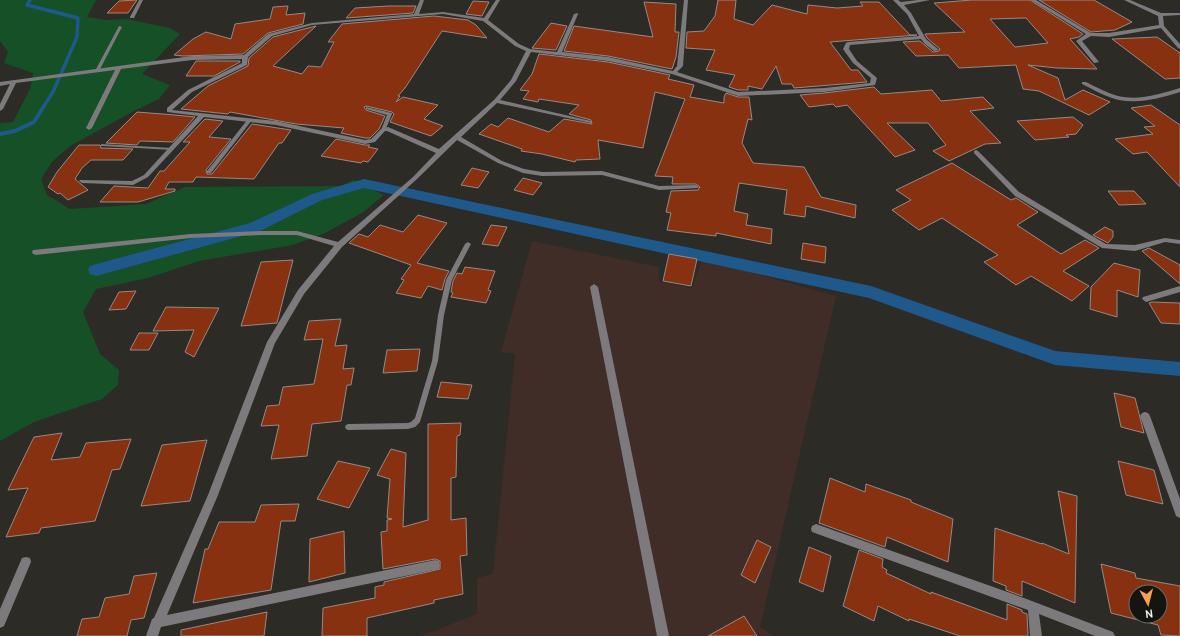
<svg xmlns="http://www.w3.org/2000/svg" width="1180" height="636" viewBox="0 0 1180 636" font-family="Cabin,sans-serif">
  <rect width="100%" height="100%" fill="#2d2b25"/>
  <!-- industrial -->
  <path fill="#402d28" d="M532 241 659 267V282L692 288 702 259 836 296 760 627 774 636H421L477 614V578L493 574 515 354 501 352Z"/>
  <!-- green -->
  <path fill="#155026" d="M0 0H96L87 17 107 20 127 19 170 28 180 34 142 74 170 85 159 99 134 111 70 146 52 162 41 179 47 195 70 209 146 204 185 187 341 186 353 180 384 195 362 213 323 234 293 245 199 261 148 278 96 289 83 312 100 354 119 370 118 385 102 399 34 422 0 441V123L13 122 30 89 33 73 4 63 8 52 0 41Z"/>
  <g fill="none" stroke-linecap="round" stroke-linejoin="round">
    <!-- stream-far1 -->
    <path stroke="#1f598c" stroke-width="3.5" d="M30 0 27 5 78 18 77 37 53 92 40 112"/>
    <!-- stream -->
    <path stroke="#1f598c" stroke-width="4" d="M0 134 15 131 34 122 41 111"/>
    <!-- canal -->
    <path fill="#1f598c" fill-rule="evenodd" d="M364 179 871 286 1055 351 1180 362V376L1055 365 869 298 364 188 322 200 260 231 96 276 90 274 88 270 90 266 96 264 250 223 312 194Z"/>
  </g>
  <!-- building -->
  <g fill="#883110" stroke="#938a87" fill-rule="evenodd">
    <path d="M137 0 128 13H107L119 1Z"/>
    <path d="M718 0H736L734 19 753 25 772 5 807 14 808 5 837 8 863 6 860 2H879L910 35H917L830 42 851 70H858L867 82 794 88 792 84H782L776 66 762 89 748 86V90H738L729 87 735 75 706 70 715 50 686 48 687 32 704 31 715 16Z"/>
    <path d="M972 0H1030L1083 34 1079 37 1070 39 1097 69 1057 68 1028 65 1058 78 1065 100 1083 90 1110 102 1089 115 1039 91 1023 89 1016 65 959 68 948 55 916 56 903 42 920 41 933 52 939 51 940 49 927 38 925 34 965 32 934 3ZM1026 18 1048 43 1015 47 990 19Z"/>
    <path d="M1039 0H1094L1132 22 1115 30 1091 32Z"/>
    <path d="M473 1 489 2 482 16 466 14Z"/>
    <path d="M644 2 676 4 675 32H679L676 57 672 69 608 56 564 51 574 26 653 37Z"/>
    <path d="M288 6 286 15 305 13 303 24 268 33 243 54 183 56 174 55 193 39 206 32 231 39 235 24 270 19 273 7Z"/>
    <path d="M389 6H416L413 13 346 18 355 8Z"/>
    <path d="M434 16 468 20 476 25 487 38 442 31 405 88 398 96H400L396 102 403 97 438 105 424 119 443 126 431 136 390 122 394 114 392 112 366 106 364 107 366 110 385 116 379 129 370 138H365L341 133 344 128 296 124 230 112 228 114 181 109 208 86 248 66 249 58 273 37 316 26 273 66 302 74 308 66 321 67 334 42H328L342 24Z"/>
    <path d="M551 23 567 26 556 50 532 48Z"/>
    <path d="M1157 37 1180 53V78L1165 79 1112 39Z"/>
    <path d="M539 54 608 62 670 75 668 79 694 85 690 97 724 103V97L726 93 738 97H749L752 120 748 119 742 143 753 163 804 167 821 197 856 205 855 218 806 206 805 217 784 214 787 190 739 183 734 211 748 214 746 225 772 229 771 244 716 233V236L667 230 671 213 666 212 671 191 698 190 700 187 696 184H672L673 177 655 176 685 99 655 92 643 148 598 140 600 159 576 160 575 162 542 154 521 151 522 149 479 134 491 124 498 127 508 118 549 132 564 119 592 124 591 120 569 114 579 105 539 99 538 102 523 99 529 91 520 90 532 74Z"/>
    <path d="M196 61H240V62L214 76H186Z"/>
    <path d="M874 87 881 94 932 90 941 101 983 97 994 108 970 111 1001 143 985 144 949 161 933 151 946 145 928 123H887L915 150 895 157 847 105 836 107 833 104 809 107 800 95 824 93Z"/>
    <path d="M1151 105 1180 125V187L1147 152 1133 154 1115 139 1153 134 1144 127 1155 126 1131 108Z"/>
    <path d="M137 112 175 115 195 117 173 142 140 141 137 145 106 143Z"/>
    <path d="M1073 117 1083 125 1076 134 1066 135 1069 137 1035 140 1017 121Z"/>
    <path d="M205 119 223 121 209 137 231 139 206 170 207 174H212L252 124 291 130 282 143H279L254 179 196 177 193 182H169L165 189H175V191L138 202H100L114 186 148 188 160 171H164L190 142H183Z"/>
    <path d="M336 139 365 145H370L368 147 378 149 368 162 363 161 361 163 321 156Z"/>
    <path d="M79 145H100L101 148 133 149 123 160H91L82 168 75 179 88 190 68 200 60 193 58 194 48 187 57 172Z"/>
    <path d="M952 163 1011 200 1016 198 1038 212 1017 225 1061 254 1085 240 1099 248 1063 271 1089 286 1072 301 1031 276 1016 285 984 262 998 255 942 218 919 230 892 210 911 200 896 190Z"/>
    <path d="M472 168 489 172 478 188 461 185Z"/>
    <path d="M523 178 542 183 533 195 514 190Z"/>
    <path d="M1108 191H1134L1146 204 1119 205Z"/>
    <path d="M418 215 447 223 417 263 449 271 445 279 442 290 428 286 421 298 396 293 404 280 401 279 411 265 349 243 359 234 368 237 380 225 403 232Z"/>
    <path d="M491 225 507 227 498 246 482 244Z"/>
    <path d="M1105 227 1113 231V237L1108 243 1093 235Z"/>
    <path d="M803 243 826 247 825 263 801 259Z"/>
    <path d="M1149 248 1180 265V284L1142 251Z"/>
    <path d="M669 254 697 259 691 286 663 281Z"/>
    <path d="M293 260 277 323 241 326 261 262Z"/>
    <path d="M1114 263 1140 270 1138 297 1117 290V317L1090 309 1091 287Z"/>
    <path d="M465 267 495 271 488 290 491 291 486 303 451 297 453 293 451 292 453 281 457 273 462 274Z"/>
    <path d="M136 291 126 309 109 310 119 292Z"/>
    <path d="M1152 302 1180 303V324L1161 323 1149 303Z"/>
    <path d="M166 307 219 308 194 357 185 352 194 330 153 331Z"/>
    <path d="M341 319 335 346 347 345 343 369 354 368 351 385H347L341 421 312 424 307 456 271 459 279 425 261 426 267 406 279 405 283 387 314 384 323 339 304 340 309 321Z"/>
    <path d="M139 333H158L149 350H130Z"/>
    <path d="M420 349 417 371 383 373 387 350Z"/>
    <path d="M441 382 472 385 468 399 437 397Z"/>
    <path d="M1114 393 1135 398 1144 433 1121 427Z"/>
    <path d="M461 423 460 435 457 436 456 477 451 478V520L466 518 467 555 460 556 463 594 434 600V603L367 618V636H322L323 608 375 598V587L384 585V582L440 569V561L435 559 383 569 381 532 387 531V520L392 519 387 518 390 479 377 475 391 449 406 453 403 527 428 520V424Z"/>
    <path d="M62 433 51 460 80 457 86 443 131 439 120 469 112 470 95 521 41 528 39 533 6 537 28 488 8 490 34 437Z"/>
    <path d="M207 440 190 501 141 506 162 445Z"/>
    <path d="M338 461 370 468 349 508 317 499Z"/>
    <path d="M1118 461 1154 470 1163 504 1126 495Z"/>
    <path d="M830 478 865 492 866 484 911 500V502L953 519 948 562 887 537 885 547 819 523Z"/>
    <path d="M1058 491 1077 496 1075 603 1022 581V596L1006 590V586L993 581 995 528 1042 544V543L1069 554Z"/>
    <path d="M299 504 295 521H281L271 590 193 603 205 549H208L219 522H255L261 505Z"/>
    <path d="M344 531 345 573 309 582 310 539Z"/>
    <path d="M757 540 771 547 755 583 741 575Z"/>
    <path d="M809 547 831 556 823 592 799 582Z"/>
    <path d="M859 550 883 559 882 567 887 570 886 573 931 594V592L1007 620V604L1022 610V612L1027 614 1028 636H960L909 619V621L878 606 874 621 843 606Z"/>
    <path d="M1101 564 1135 573 1136 578 1180 586V636L1161 635 1158 625 1111 613ZM1136 592H1160V616H1136Z"/>
    <path d="M157 573 144 618 131 620 127 636H77L82 619 99 617 105 598 129 594 134 576Z"/>
    <path d="M267 612 264 636H181V630Z"/>
    <path d="M744 616 757 636H708Z"/>
  </g>
  <g fill="none" stroke-linecap="round" stroke-linejoin="round">
    <!-- lane -->
    <g fill="#7c7a7d" fill-rule="evenodd">
      <path d="M119 26 122 27 99 71 96 72 95 71Z"/>
      <path d="M366 107 392 113V114L385 131H381V130L387 115 366 109Z"/>
      <path d="M248 119H252V120L211 173H207V171Z"/>
      <path d="M101 144 172 148 174 149 172 150 103 146H101Z"/>
      <path d="M468 242 471 244 452 280 444 315 438 361 420 422 415 427 408 429 348 430 346 429 345 427 346 425 348 424 408 423 411 422 415 418 432 361 438 315 446 280 465 244Z"/>
    </g>
    <!-- street -->
    <g fill="#7c7a7d" fill-rule="evenodd">
      <path d="M139 0H143L134 18H130V17Z"/>
      <path d="M420 0H424L419 14 443 12 484 18 496 0H500L488 20 519 44 530 49 557 52 574 14 578 13V14L562 52 608 57 673 71 677 66 684 0H688L683 66 677 72 738 92 824 88 870 83 871 78 853 63 843 49 846 43 848 42 919 36 907 14 893 0H898L901 2 918 0H930L904 5 911 13 926 39 939 50 934 51 925 44 921 39 850 45 849 49 857 61 877 78 875 85 824 92 738 96 672 74 657 71 608 61 531 52 516 81 500 100 591 121V123L497 103 461 137 502 161 524 169 542 172 602 171 659 186 696 185 699 187 698 188 659 190 602 175 542 176 523 173 498 163 457 140 417 179 342 247 304 294 275 343 218 495 167 615 435 560 439 561 440 565 439 569 161 627 158 636H146L152 619 154 618 208 495 267 342 298 290 334 246 297 235H262L191 238 36 255 33 254 32 252 33 250 191 234 262 231H297L338 242 413 177 436 153 387 131H385L375 142 365 144 276 125 204 117 148 177 133 185 82 183 79 181 80 180 132 181 144 175 198 116 167 112V108L188 90 242 63V59L192 60 121 69 92 128 89 130 86 128 115 70 16 83 3 109 0 111V104L10 84 0 86V82L192 56 244 55 268 34 312 23 414 14ZM443 14 483 21 515 46 526 51 511 80 494 100 439 149 388 127 381 129 371 139 365 140 276 121 172 110 192 92 247 65 248 57 272 36 312 25Z"/>
      <path d="M1031 0H1036L1091 33H1109L1159 25 1158 16 1124 0H1130L1161 13H1180V15L1163 16 1164 26 1180 44V49L1178 48 1161 28 1109 37 1091 36 1082 41 1099 62 1094 63 1076 41 1086 34Z"/>
      <path d="M1082 82H1086C1096 87 1107 93 1118 96 1139 101 1160 94 1180 88V92C1160 98 1140 104 1119 100 1106 97 1094 90 1082 84Z"/>
      <path d="M976 150 978 151 1019 192 1106 244 1135 245 1165 238 1180 240V244L1165 242 1135 251 1102 248 1015 196 974 153V151Z"/>
      <path d="M594 284 598 287 669 636H657L590 287Z"/>
      <path d="M1180 286V292L1146 302 1142 299 1143 297Z"/>
      <path d="M1145 412 1148 413 1150 416 1180 499V518L1176 516 1175 513 1140 416 1142 413Z"/>
      <path d="M816 524 1024 598 1113 632 1115 636H1095L1039 614 1042 636H1030L1028 610 812 532 811 529 812 526Z"/>
      <path d="M26 557 30 558 31 562 4 626 0 628V609L22 558Z"/>
    </g>
  </g>
  <!-- north arrow -->
  <g transform="translate(1148 604) rotate(173)"><circle r="19" fill="#141411" stroke="#6e6d69"/>
  <path d="M0-3L7 15L0 10L-7 15Z" fill="#fa9f4e"/>
  <text y="-6" font-size="11" font-weight="bold" text-anchor="middle" fill="#f4f3ee">N</text>
  </g>
</svg>
